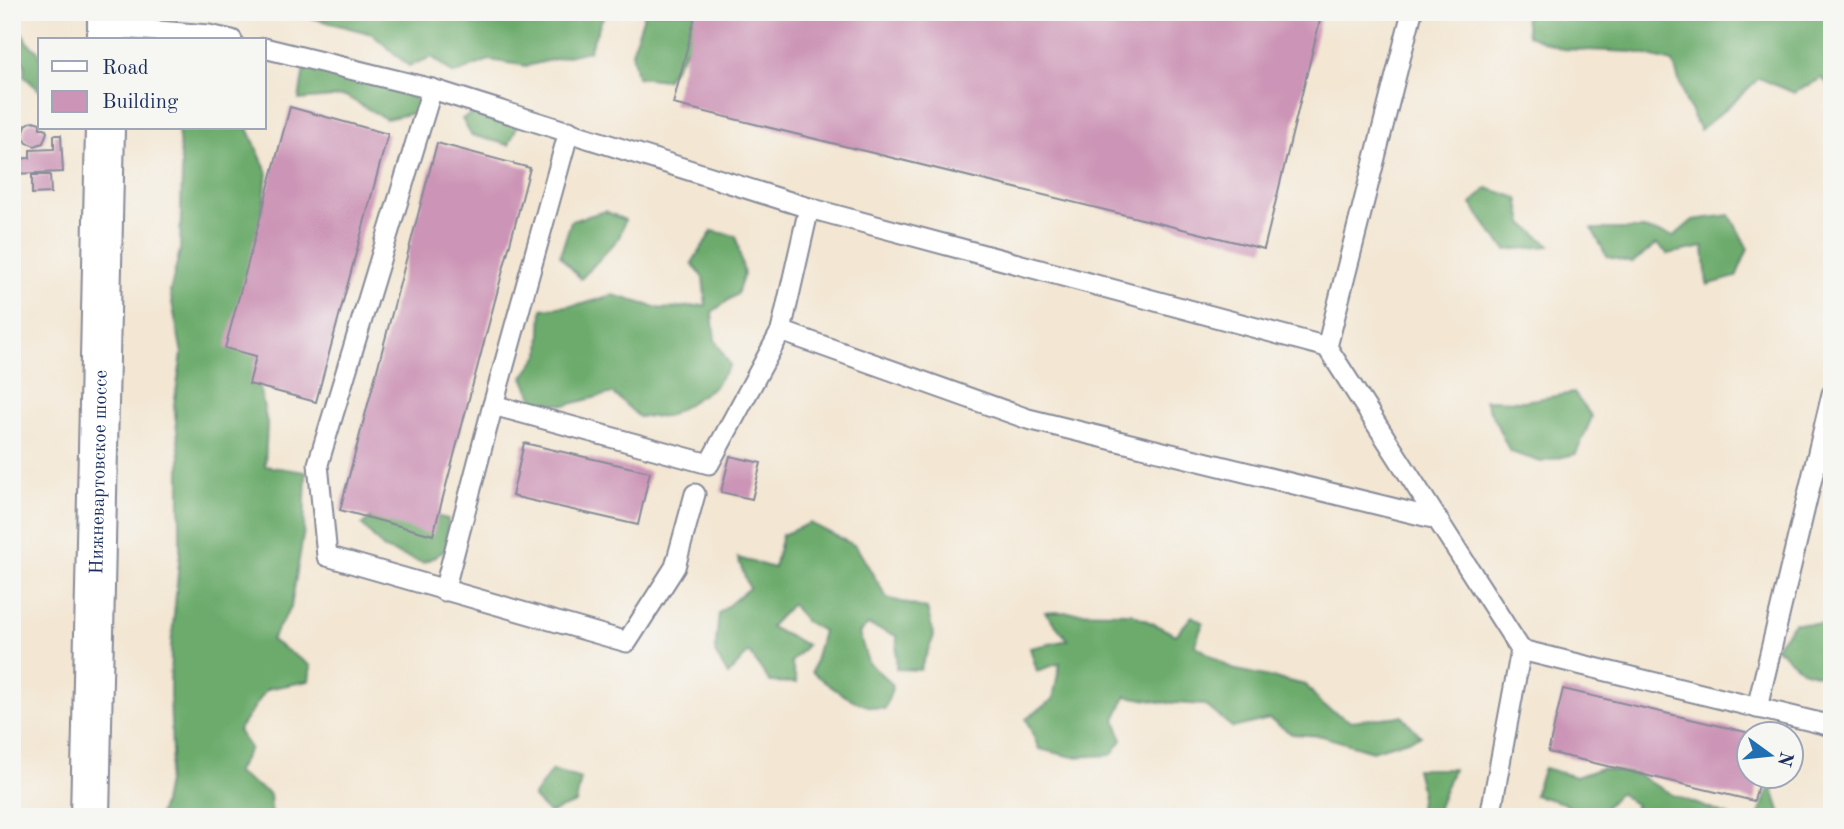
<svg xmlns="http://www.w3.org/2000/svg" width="1844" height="829" viewBox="0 0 1844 829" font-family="'Old Standard TT',serif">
  <rect width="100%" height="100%" fill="#f6f6f2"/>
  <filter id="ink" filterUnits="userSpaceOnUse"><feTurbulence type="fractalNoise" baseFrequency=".0143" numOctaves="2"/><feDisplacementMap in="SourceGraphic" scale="14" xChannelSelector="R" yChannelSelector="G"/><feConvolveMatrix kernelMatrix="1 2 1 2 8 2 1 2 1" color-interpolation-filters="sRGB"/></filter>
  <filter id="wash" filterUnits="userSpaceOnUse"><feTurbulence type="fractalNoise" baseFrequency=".00686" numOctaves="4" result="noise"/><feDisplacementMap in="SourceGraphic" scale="28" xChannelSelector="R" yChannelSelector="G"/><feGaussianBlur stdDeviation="1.57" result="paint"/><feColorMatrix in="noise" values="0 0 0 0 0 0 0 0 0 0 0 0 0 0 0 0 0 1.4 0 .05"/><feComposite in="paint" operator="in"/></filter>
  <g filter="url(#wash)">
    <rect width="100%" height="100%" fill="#f3e6d2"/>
    <!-- forest -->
    <g fill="#6cab6c" stroke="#446d65" stroke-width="2">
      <path d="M267 12H605L589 51 527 66 489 60 454 74 432 57 409 66 372 34 308 17Z"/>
      <path d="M645 12H703L693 40 666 80 637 77 632 52Z"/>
      <path d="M1524 12H1830L1832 89 1822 78 1794 93 1759 78 1736 100 1700 130 1686 102 1673 62 1634 52 1562 49 1528 35Z"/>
      <path d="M12 16 29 44 40 53V91L24 76 25 63 12 62Z"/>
      <path d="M337 60 400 76 428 110 386 119 345 96 299 100 304 68Z"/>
      <path d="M493 103 520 119 509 145 471 135 462 119Z"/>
      <path d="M178 128H248L267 172 252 322 258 378 267 424 265 466 306 472 304 530 291 607 271 640 311 666 309 681 267 689 238 731 250 748 236 773 270 794 272 817H158L163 803 172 754 170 692 171 647 180 551V456L174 405 182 354 170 292 180 250 182 174Z"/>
      <path d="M1487 188 1518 198 1523 223 1550 246 1506 250 1490 231 1471 204Z"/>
      <path d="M605 211 625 220 619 238 581 279 560 256 571 221Z"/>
      <path d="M1730 215 1748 249 1736 277 1707 285 1704 247 1668 254 1657 244 1632 263 1607 257 1592 229H1643L1674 236 1693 220Z"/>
      <path d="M712 231 736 236 744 274 737 294 712 312 715 340 730 365 714 387 669 416 639 417 613 393 566 405 534 401 523 377 540 354 542 309 583 304 613 295 662 309 706 305 703 278 692 263Z"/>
      <path d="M1574 393 1592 417 1576 454 1541 462 1510 452 1485 400 1524 401Z"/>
      <path d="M388 505 448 519 447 550 423 563 384 549 362 525Z"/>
      <path d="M810 523 856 546 887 598 927 609 934 636 920 670 896 669 897 636 868 625 859 633 868 662 893 685 885 709C858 708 833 689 812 672L823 631 805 621 792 604 770 627 807 645 791 662 797 683 770 682 749 652 728 675 715 653 719 613 749 588 738 558 774 568 782 535Z"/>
      <path d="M1045 612 1131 613 1176 635 1192 616 1203 623 1195 645 1232 669 1306 685 1322 705 1350 721 1402 716 1421 736 1372 751 1322 736 1292 734 1269 719 1233 728 1205 705 1160 702 1126 696 1115 719 1122 740 1111 755 1073 757 1039 749 1026 719 1053 699 1060 663 1037 671 1030 648 1068 640Z"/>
      <path d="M1794 623 1832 625V679L1802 670 1775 647Z"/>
      <path d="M1544 768 1576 777 1601 768 1638 775 1673 795 1732 817H1630L1636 805 1619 793 1596 817H1581L1564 803 1534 795Z"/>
      <path d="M1416 769H1453L1437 810 1441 817H1418L1421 790Z"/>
      <path d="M552 770 581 779 576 803 549 813 533 797Z"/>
      <path d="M1771 783 1782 817H1758Z"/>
    </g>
    <g id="blocks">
      <!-- building -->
      <g fill="#cc94b6">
        <path d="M696 12H1322L1264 249 673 104Z"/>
        <path d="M290 107 388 134 316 402 249 384 256 356 225 348Z"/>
        <path d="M33 121 40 123V128H45L47 132 43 143 35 146 27 143 23 136 26 125Z"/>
        <path d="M54 135H61L63 172 12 174V159L30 158V150L54 149Z"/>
        <path d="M437 143 530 168 433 535 340 510Z"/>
        <path d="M32 175H50L51 193 32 194Z"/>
        <path d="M524 443 650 472 638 525 512 496Z"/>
        <path d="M730 456 761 463 752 499 721 492Z"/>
        <path d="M1563 689 1750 733V776H1760L1754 801 1548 752Z"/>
      </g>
    </g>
  </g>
  <g filter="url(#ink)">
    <use href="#blocks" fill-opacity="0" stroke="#878a98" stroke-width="2"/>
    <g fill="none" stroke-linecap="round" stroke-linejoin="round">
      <defs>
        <g id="service">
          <path d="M107 27 209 35 232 40"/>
          <path d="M264 48 432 89 809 208 1327 347 1521 650 1490 817"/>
          <path d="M432 89 318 464 327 556 627 642 675 567 695 494"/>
          <path d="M781 331 809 208"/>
          <path d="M1327 347 1412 12"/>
          <path d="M493 405 709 464 781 331 1028 419 1437 519"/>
          <path d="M444 591 493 405 569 131"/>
          <path d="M1521 650 1832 726"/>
          <path d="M1757 708 1832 394"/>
        </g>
        <g id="minor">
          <path d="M107 40V12"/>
          <path id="s1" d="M90 817 105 128"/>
        </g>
      </defs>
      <!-- service casing -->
      <use href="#service" stroke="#878a98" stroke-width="23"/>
      <!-- minor casing -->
      <use href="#minor" stroke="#878a98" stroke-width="42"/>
      <!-- service -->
      <use href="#service" stroke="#fff" stroke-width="19"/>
      <!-- minor -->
      <use href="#minor" stroke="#fff" stroke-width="38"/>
    </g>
  </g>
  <g text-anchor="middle" stroke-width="5" stroke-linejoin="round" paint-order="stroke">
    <!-- street labels -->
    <g font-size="19" fill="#1b2f5e" stroke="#f6f6f2">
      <text dy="7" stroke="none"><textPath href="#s1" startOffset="345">Нижневартовское шоссе</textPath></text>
    </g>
  </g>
  <!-- margin -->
  <rect width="1844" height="829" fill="none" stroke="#f6f6f2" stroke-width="42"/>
  <!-- legend -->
  <rect x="38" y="38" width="228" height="91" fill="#f6f6f2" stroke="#9ea6b7" stroke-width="2"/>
  <rect x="52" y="61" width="35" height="10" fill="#ffffff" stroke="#9ea6b7" stroke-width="2"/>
  <text x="102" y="74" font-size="21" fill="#1b2f5e">Road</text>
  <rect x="52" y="91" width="35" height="21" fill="#cc94b6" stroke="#9ea6b7" stroke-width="2"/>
  <text x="102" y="108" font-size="21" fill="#1b2f5e">Building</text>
  <!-- north arrow -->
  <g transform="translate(1770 755) rotate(105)"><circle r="33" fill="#f6f6f2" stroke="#9ea6b7" stroke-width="2"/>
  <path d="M0-5L12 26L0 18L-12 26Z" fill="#1f6fb2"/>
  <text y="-10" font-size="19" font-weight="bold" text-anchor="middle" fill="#1b2f5e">N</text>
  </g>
</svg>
